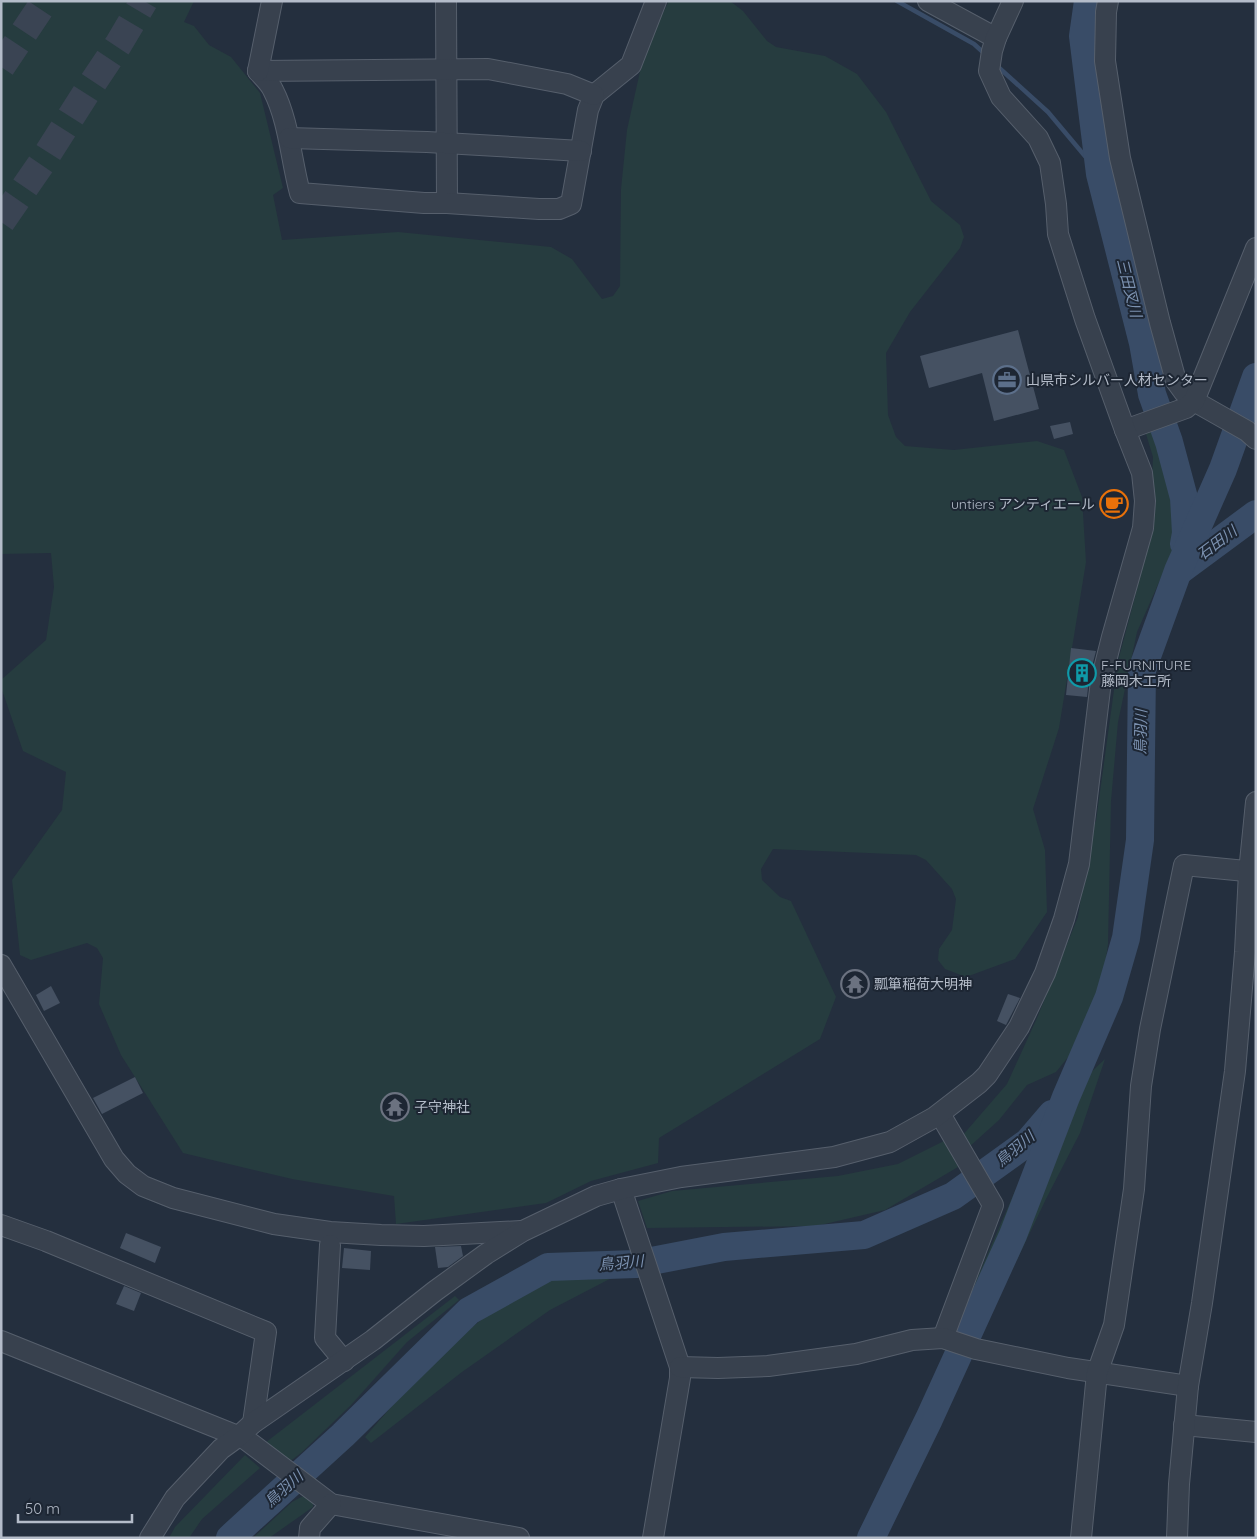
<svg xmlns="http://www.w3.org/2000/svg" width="1257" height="1539" viewBox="0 0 1257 1539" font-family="Quicksand,'Noto Sans JP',sans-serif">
  <rect width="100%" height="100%" fill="#242f3e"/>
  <!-- green -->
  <g fill="#263c3f">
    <path d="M1 1H194L184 22 194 26 209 45 231 57 260 93 283 188 273 195 282 240 398 232 551 247 572 259 602 299 613 296 620 286 621 189 627 130 645 49 669 1H730L743 11 767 41 776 47 825 56 857 74 886 112 931 201 960 225 964 237 960 248 910 312 886 353 888 415 896 437 905 446 954 450 1037 441 1064 450 1082 497 1086 562 1059 728 1033 809 1045 850 1047 912 1015 959 966 977 945 969 938 960 939 949 952 930 956 899 952 889 926 860 916 855 773 849 761 869 762 880 780 897 791 901 836 997 820 1039 659 1138 658 1163 591 1181 546 1203 396 1224 394 1196 292 1179 183 1153 121 1055 99 1004 103 958 97 948 87 943 31 960 20 955 12 880 62 810 66 772 23 751 1 687V680L46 640 54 587 51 553 1 554Z"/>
    <path d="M1156 429 1171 472 1179 520 1175 546 1137 632 1118 722 1111 801 1108 944 1102 987 1069 1056 1056 1072 1027 1085 999 1120 968 1148 962 1136 1007 1084 1037 1018 1078 917 1092 826 1096 821 1118 661 1135 597 1150 524 1153 457 1146 434Z"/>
    <path d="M1105 1059 1080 1133 1046 1199 979 1339 954 1331 1015 1191 1066 1127 1087 1076Z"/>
    <path d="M944 1141 958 1167 885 1210 816 1226 647 1228 638 1201 672 1191 838 1176 898 1164Z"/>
    <path d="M586 1268 625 1271 550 1310 462 1372 371 1443 365 1437 419 1375 463 1334 502 1304 560 1274Z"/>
    <path d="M455 1296 459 1300 407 1342 351 1405 301 1453 289 1462 265 1443Z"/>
    <path d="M245 1455 260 1468 202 1519 189 1538H169L175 1527Z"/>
    <path d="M307 1494 313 1499V1507L269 1538H253L292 1502Z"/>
  </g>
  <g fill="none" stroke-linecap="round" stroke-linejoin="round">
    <!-- stream -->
    <g stroke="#394c67" stroke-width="4.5">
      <path d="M897 1 974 44 985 54"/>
      <path d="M996 65 1048 112 1100 174"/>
    </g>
    <!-- river -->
    <g stroke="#394c67" stroke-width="28">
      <path d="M1088 1 1083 36 1100 174 1143 343 1152 394 1169 442 1184 498 1186 533 1184 544"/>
      <path d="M1179 571 1256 514"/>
      <path d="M230 1538 343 1435 469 1311 548 1267 636 1264 724 1247 864 1235 953 1196 1028 1142 1052 1114"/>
      <path d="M871 1538 929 1419 1013 1235 1066 1097 1109 997 1126 938 1140 840 1142 670 1178 571 1223 469 1256 377"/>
    </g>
  </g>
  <!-- building -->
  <g fill="#455162">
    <path d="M1018 330 1039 409 994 421 982 373 929 388 920 356Z"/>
    <path d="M1070 422 1073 434 1054 439 1050 426Z"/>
    <path d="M1071 648 1096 651 1089 678 1087 697 1066 695Z"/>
    <path d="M51 986 60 1003 44 1011 36 995Z"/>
    <path d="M1008 994 1020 998 1006 1025 997 1021Z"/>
    <path d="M135 1077 143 1093 102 1114 93 1098Z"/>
    <path d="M126 1233 161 1247 155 1263 120 1248Z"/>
    <path d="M461 1246 463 1256 448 1267 438 1268 435 1247Z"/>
    <path d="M344 1248 371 1251 370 1270 342 1268Z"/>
    <path d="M124 1286 141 1293 134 1311 116 1304Z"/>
  </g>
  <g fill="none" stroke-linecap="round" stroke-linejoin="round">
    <!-- highway-tunnel -->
    <g stroke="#3a4453" stroke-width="28" stroke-dasharray="28 14" stroke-linecap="butt">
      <path d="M1 67 45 1"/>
      <path d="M1 222 43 161 86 93 118 45 144 1"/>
    </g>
    <defs>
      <g id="minor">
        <path d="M446 1 447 203"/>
        <path d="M928 1 996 38"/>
        <path d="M1108 1 1106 12 1105 61 1120 158 1160 323 1176 381 1184 392 1194 401 1247 431 1256 439"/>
        <path d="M258 71C263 77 270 83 273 90 289 121 291 160 300 193L424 203H447L539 209H559L571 204 588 110 594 95 631 65 656 1"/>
        <path d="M258 71 488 69 567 84 594 95"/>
        <path d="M258 71 272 1"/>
        <path d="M289 138 427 142 581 151"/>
        <path d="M1125 430 1186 408 1194 401 1256 248"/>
        <path d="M1 965 114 1159 127 1174 143 1186 173 1198 274 1224 330 1232 381 1235 424 1236 521 1231"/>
        <path d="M940 1114 993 1205 943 1338"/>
        <path d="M621 1189 680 1367V1378L653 1538"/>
        <path d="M1 1225 46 1241 266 1332 253 1423"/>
        <path d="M330 1245 325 1338 344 1361"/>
        <path d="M1 1341 245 1439 331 1504 519 1538"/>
        <path d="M680 1367 718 1368 768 1366 856 1354 912 1340 943 1338 976 1349 1068 1368 1188 1386"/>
        <path d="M1184 1425 1256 1432"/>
        <path d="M150 1538 175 1498 221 1449 239 1436 253 1423 373 1340 435 1291 486 1254 523 1231 596 1196 621 1189 681 1177 834 1157 890 1142 935 1117 979 1083 987 1075 1019 1027 1045 973 1064 919 1079 864 1101 681 1112 637 1143 528 1145 501 1142 473 1125 430 1085 319 1058 234 1056 204 1050 163 1038 138 1001 97 989 71 992 51 996 38 1013 1"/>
        <path d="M309 1538 310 1528 331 1504"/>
        <path d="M1081 1538 1097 1373 1114 1325 1134 1189 1141 1086 1150 1029 1184 865 1256 872"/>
        <path d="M1177 1538 1179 1484 1188 1386 1202 1303 1235 1071 1245 952 1249 872 1256 802"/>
      </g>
    </defs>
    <!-- minor casing -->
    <use href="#minor" stroke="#565f6c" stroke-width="22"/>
    <!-- minor -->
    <use href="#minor" stroke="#38414e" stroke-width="20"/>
  </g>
  <!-- icons -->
  <defs>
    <symbol id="office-ring" viewBox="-11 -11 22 22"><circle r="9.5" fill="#1d2633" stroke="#5c6f8a" stroke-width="1.5"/><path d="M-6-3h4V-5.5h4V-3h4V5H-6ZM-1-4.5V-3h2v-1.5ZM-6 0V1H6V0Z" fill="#5c6f8a"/></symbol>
    <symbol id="cafe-ring" viewBox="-11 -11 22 22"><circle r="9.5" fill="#1d2633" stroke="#e8710a" stroke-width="1.5"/><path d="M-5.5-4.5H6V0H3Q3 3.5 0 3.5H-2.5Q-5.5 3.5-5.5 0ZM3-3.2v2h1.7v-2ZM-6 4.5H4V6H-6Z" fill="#e8710a"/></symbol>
    <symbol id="building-ring" viewBox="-11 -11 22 22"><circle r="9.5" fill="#1d2633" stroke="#0f9aa8" stroke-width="1.5"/><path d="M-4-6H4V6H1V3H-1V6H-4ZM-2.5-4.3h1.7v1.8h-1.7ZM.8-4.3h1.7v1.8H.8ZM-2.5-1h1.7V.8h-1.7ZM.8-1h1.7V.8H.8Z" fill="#0f9aa8"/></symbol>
    <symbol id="temple-ring" viewBox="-11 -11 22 22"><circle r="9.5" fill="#1d2633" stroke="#6b7280" stroke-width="1.5"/><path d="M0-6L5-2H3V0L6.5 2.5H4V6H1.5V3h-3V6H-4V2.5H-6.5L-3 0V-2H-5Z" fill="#6b7280"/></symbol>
  </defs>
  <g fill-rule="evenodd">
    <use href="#office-ring" x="991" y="364" width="32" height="32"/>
    <use href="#cafe-ring" x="1098" y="488" width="32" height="32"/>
    <use href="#building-ring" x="1066" y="657" width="32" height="32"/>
    <use href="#temple-ring" x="839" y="968" width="32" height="32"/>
    <use href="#temple-ring" x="379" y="1091" width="32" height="32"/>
  </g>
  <g text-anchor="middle" stroke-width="4" stroke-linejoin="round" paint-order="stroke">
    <!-- poi labels -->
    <g font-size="14" fill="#b4bcc9" stroke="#1d2633" text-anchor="start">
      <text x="1026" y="385">山県市シルバー人材センター</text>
      <text x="1095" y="509" text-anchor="end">untiers アンティエール</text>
      <text x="1101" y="670">F-FURNITURE<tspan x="1101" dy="16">藤岡木工所</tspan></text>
      <text x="874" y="989">瓢箪稲荷大明神</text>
      <text x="414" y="1112">子守神社</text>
    </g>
    <!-- water labels -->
    <g font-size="15" font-style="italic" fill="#7c92b1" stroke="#1d2633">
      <text transform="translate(1129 288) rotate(76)" y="5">三田叉川</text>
      <text transform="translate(1217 543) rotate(-37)" y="5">石田川</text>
      <text transform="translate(1141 732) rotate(-89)" y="5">鳥羽川</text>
      <text transform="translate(1015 1149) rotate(-40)" y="5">鳥羽川</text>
      <text transform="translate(621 1263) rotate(-5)" y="5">鳥羽川</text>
      <text transform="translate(284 1489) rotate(-42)" y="5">鳥羽川</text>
    </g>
  </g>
  <!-- border -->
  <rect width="1257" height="1539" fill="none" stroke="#b4bcc9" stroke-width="5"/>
  <!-- scale -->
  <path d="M18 1514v8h114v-8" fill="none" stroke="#b4bcc9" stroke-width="2.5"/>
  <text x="25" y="1514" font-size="15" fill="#b4bcc9" stroke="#1d2633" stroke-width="4" paint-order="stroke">50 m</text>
</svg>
